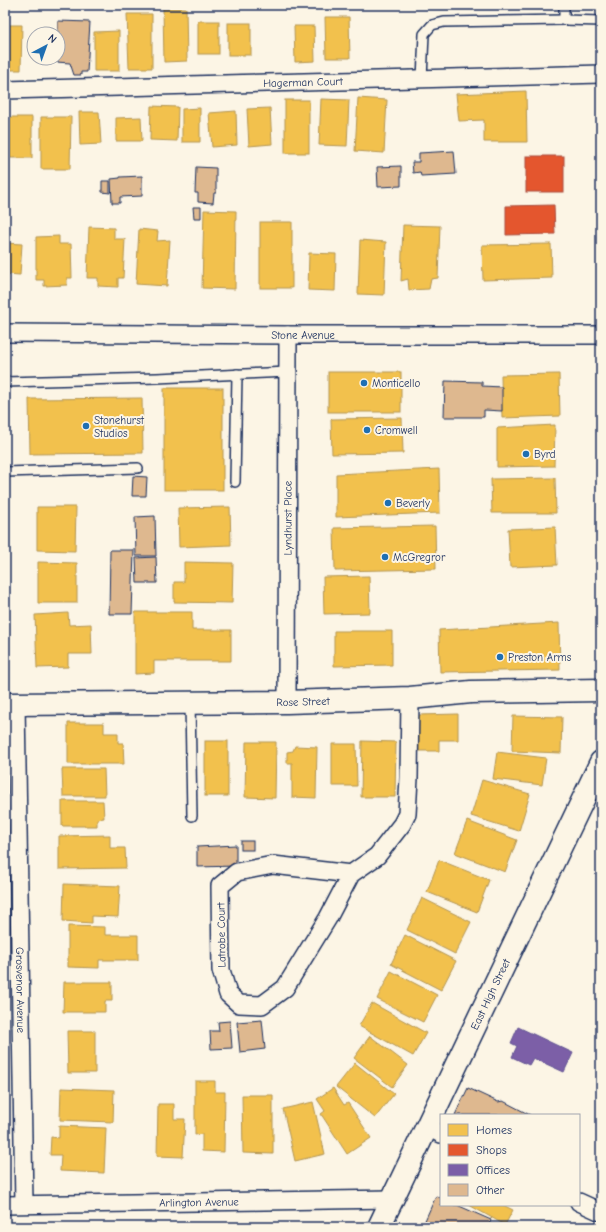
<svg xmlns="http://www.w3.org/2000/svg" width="606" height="1232" viewBox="0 0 606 1232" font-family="'Comic Neue',sans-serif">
  <rect width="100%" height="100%" fill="#fcf5e5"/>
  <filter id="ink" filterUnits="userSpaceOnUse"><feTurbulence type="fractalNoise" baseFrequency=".025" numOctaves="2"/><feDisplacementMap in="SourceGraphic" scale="8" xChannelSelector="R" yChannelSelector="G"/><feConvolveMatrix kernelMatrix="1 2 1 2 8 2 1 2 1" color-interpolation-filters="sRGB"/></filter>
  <g filter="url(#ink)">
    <!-- homes -->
    <g fill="#f2c14e" stroke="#b29553">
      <path d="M163 8H186L187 61 164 62Z"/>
      <path d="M127 14H152V68H129Z"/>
      <path d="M325 17H349L350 58H326Z"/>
      <rect x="198" y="21" width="21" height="33"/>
      <rect x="228" y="23" width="23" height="32"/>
      <path d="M5 25H22L21 70H5Z"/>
      <path d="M294 26H314L315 61 295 62Z"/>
      <path d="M119 31V71H94V32Z"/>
      <path d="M526 91 527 142H484V120L459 121 456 94Z"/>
      <path d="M358 98 387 100 384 153 355 151Z"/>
      <path d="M321 99 349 100 347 146 319 145Z"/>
      <rect x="285" y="100" width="24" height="53"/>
      <path d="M151 106 178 107 177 141 150 140Z"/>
      <path d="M200 108V142H182V109Z"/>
      <path d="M270 108 272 144 249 146 247 109Z"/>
      <path d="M236 111 237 145 212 147 209 113Z"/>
      <path d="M79 112H99L101 144 80 145Z"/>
      <rect x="10" y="117" width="22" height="41"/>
      <path d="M41 117H71L70 169H41Z"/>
      <path d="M141 117 142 141H116V118Z"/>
      <path d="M204 210 236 211 235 289 202 288Z"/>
      <rect x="260" y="222" width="32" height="66"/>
      <path d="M403 225 440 226 438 278 431 279 429 289 409 290 408 279 401 281Z"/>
      <path d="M89 227 114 228V239H125L123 278H118V287L98 286V278H87Z"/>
      <path d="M139 229 158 231 157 241 170 240 167 286 136 284Z"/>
      <path d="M59 236V244H71L72 278H67V285L44 286V280H36V237Z"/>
      <path d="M360 240 386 242 384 295 358 294Z"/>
      <path d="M5 243 22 244 20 275 5 274Z"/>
      <path d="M551 244 552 278 483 280 482 245Z"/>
      <path d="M309 253 336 254 335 291 308 290Z"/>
      <rect x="328" y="372" width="73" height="40"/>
      <path d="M559 374 560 416 502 418 501 375Z"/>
      <rect x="164" y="388" width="59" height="102"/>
      <path d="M142 398 143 453 30 454 29 399Z"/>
      <path d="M402 418 403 453 332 454 331 419Z"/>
      <path d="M555 425 554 466 497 467V428Z"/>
      <path d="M439 469 440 513 336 517V474Z"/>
      <path d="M555 478 556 513H492L491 479Z"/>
      <path d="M37 507H76L75 551 37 550Z"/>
      <path d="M230 507 231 545 179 547 178 508Z"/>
      <path d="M435 526 436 569 335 571 334 528Z"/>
      <path d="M555 527 557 565 510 567 508 529Z"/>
      <path d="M38 562 77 563V603H38Z"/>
      <path d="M184 562 233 563 232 603 174 602V582H184Z"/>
      <path d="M369 576 370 613 324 614 323 577Z"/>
      <path d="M135 612H192V630H231V661H154V673L135 674Z"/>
      <path d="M68 613 69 625 91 624 92 654H68V667L37 668 35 615Z"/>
      <path d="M559 623 560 670 440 672 439 630Z"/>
      <path d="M334 631H392V665L334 666Z"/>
      <path d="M458 714V740H439V751H418V715Z"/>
      <path d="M513 716 562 717 561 753 512 751Z"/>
      <path d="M68 723H104V733H118V743H123L124 764H68Z"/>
      <rect x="205" y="741" width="23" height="55"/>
      <path d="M362 741 396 742 395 797H361Z"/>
      <path d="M246 742H276L275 798 245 797Z"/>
      <path d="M332 744H356L357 786H332Z"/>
      <path d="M295 746 317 747 316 798 292 797V763H287V752L293 751Z"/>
      <path d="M497 752 546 758 542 785 493 779Z"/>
      <path d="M62 769H104L105 796H63Z"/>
      <path d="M482 780 530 794 519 831 471 816Z"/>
      <path d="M62 801H103L104 818 97 819V826H62Z"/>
      <path d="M467 821 517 840 505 872 455 853Z"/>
      <path d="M110 835V848H125L126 868 59 869V836Z"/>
      <path d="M439 860 489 880 477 912 427 892Z"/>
      <path d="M64 884 120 886 118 917 92 916V923L63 921Z"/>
      <path d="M422 898 471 922 455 954 407 930Z"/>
      <path d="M68 926 105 927V935H138V960H99V968L68 967Z"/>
      <path d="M405 935 456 961 441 990 391 964Z"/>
      <path d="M391 971 437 995 423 1022 377 999Z"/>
      <path d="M64 982H112V1001H105V1012H63Z"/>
      <path d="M372 1003 426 1033 413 1056 359 1026Z"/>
      <path d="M67 1031H95V1073H68Z"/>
      <path d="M370 1036 408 1065 392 1087 354 1058Z"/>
      <path d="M355 1063 394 1094 375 1118 336 1087Z"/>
      <path d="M195 1081H215V1092H225L224 1152 202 1151V1134L195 1135Z"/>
      <path d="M61 1088 114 1090 113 1122 60 1120Z"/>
      <path d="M333 1088 344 1105 348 1103 371 1138 347 1154 321 1114 325 1111 317 1099Z"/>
      <path d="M242 1095H273V1154L243 1153Z"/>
      <path d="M313 1102 325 1154 295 1161 283 1109Z"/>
      <path d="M158 1104H174V1119H185L183 1157 157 1156Z"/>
      <path d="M59 1126 106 1128 104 1173 60 1171 61 1155H50L51 1137 59 1138Z"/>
      <path d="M469 1205H503L513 1210 505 1225Z"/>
    </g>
    <!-- shops -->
    <g fill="#e4572e" stroke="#a84b3c">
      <rect x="526" y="156" width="38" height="36"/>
      <path d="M554 205 555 234 506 235V206Z"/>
    </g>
    <!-- offices -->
    <path fill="#7b5ea7" stroke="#5e5091" d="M518 1027 573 1053 564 1072 533 1058 529 1065 512 1057 517 1046 511 1043Z"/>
    <!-- building -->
    <g fill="#deb88f" stroke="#1b2f5e">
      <path d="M58 21 90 22 87 72H81V75H74L70 63 56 62V58H58Z"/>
      <path d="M454 151 456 174 421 176 420 172 413 173 412 162H419V153Z"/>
      <path d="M401 166V186L378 187 377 167Z"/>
      <path d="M196 167 216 168V193H214L213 203 198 202V193H195Z"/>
      <path d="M142 176V196L120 197V203H112L111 179 120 178V177Z"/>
      <rect x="5" y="179" width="2" height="35"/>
      <path d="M102 181H110V193L102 192Z"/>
      <path d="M193 207H201V218H194Z"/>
      <path d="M445 381 482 382V386L502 387V411L484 410V417H444Z"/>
      <path d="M133 476 147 477 146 496H132Z"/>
      <path d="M155 516 156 556H136L135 517Z"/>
      <path d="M110 550H134L132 614H109Z"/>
      <path d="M156 557 157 583H137L136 558Z"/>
      <rect x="241" y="841" width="12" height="9"/>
      <path d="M236 845V866L197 867V847Z"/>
      <path d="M262 1020 265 1049 240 1052 237 1022Z"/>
      <path d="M230 1021 232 1048 211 1049 210 1031H219L218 1022Z"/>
      <path d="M468 1088 498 1102 503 1101 530 1115H455Z"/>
      <path d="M436 1196 441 1198V1205H457L491 1220 488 1227H428L423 1225Z"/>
    </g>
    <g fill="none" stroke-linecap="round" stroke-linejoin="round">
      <defs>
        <g id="lane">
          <path d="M564 5V20L601 21"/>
          <path d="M422 79 424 34 432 25 444 22 564 20"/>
          <path d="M5 382 157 378 288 372"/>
          <path d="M5 472 138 468"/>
          <path d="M235 482 237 374"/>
          <path d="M190 703 192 816"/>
        </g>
        <g id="street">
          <path id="s1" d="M5 90 601 74"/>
          <path id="s2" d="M5 333 288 335H601"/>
          <path id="s3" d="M287 702 288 335"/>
          <path id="s4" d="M16 704 24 1204"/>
          <path d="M351 874 328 918 285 988 262 1005 239 1004 228 994 221 970 220 886 237 872 273 865 351 874 377 856 402 824 407 814 409 778 410 698"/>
          <path d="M426 1126 441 1134"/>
          <path d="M579 1202 601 1212"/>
          <path id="s5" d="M5 1205 393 1199"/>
        </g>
        <g id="secondary">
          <path id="s6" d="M5 704 287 702 410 698 471 692 601 690"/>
        </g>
        <g id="primary">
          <path id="s7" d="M379 1227 601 762"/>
        </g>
      </defs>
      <!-- lane casing -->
      <use href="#lane" stroke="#1b2f5e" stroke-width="12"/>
      <!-- street casing -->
      <use href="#street" stroke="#1b2f5e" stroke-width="20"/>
      <!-- secondary casing -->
      <use href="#secondary" stroke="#1b2f5e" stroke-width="25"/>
      <!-- primary casing -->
      <use href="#primary" stroke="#1b2f5e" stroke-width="25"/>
      <!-- lane -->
      <use href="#lane" stroke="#fcf5e5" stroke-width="9"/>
      <!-- street -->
      <use href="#street" stroke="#fcf5e5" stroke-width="17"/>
      <!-- secondary -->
      <use href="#secondary" stroke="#fcf5e5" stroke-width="22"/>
      <!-- primary -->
      <use href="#primary" stroke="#fcf5e5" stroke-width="22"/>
    </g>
  </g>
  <!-- markers -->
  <g fill="#1f6fb2" stroke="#fcf5e5" stroke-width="1.5">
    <circle cx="364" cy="383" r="4"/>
    <circle cx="86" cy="426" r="4"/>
    <circle cx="367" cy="430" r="4"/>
    <circle cx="526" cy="454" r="4"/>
    <circle cx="388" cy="503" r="4"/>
    <circle cx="385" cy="557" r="4"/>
    <circle cx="500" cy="657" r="4"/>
  </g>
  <g text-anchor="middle" stroke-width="4" stroke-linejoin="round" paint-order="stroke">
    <!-- street labels -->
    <g font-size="11" fill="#1b2f5e" stroke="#fcf5e5">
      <text dy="4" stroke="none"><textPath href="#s1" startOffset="298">Hagerman Court</textPath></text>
      <text dy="4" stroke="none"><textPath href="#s2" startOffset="298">Stone Avenue</textPath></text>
      <text dy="4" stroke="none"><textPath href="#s3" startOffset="184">Lyndhurst Place</textPath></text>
      <text dy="4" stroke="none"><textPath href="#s6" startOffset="298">Rose Street</textPath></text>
      <text transform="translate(221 935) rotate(-91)" y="4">Latrobe Court</text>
      <text dy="4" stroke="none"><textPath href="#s4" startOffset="286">Grosvenor Avenue</textPath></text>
      <text dy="4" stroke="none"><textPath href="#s7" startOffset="258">East High Street</textPath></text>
      <text dy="4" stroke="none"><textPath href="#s5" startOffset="194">Arlington Avenue</textPath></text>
    </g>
    <!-- poi labels -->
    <g font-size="11" fill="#1b2f5e" stroke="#fcf5e5" text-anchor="start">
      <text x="372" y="387">Monticello</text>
      <text x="94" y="424">Stonehurst<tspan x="94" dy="13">Studios</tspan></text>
      <text x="375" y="434">Cromwell</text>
      <text x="534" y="458">Byrd</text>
      <text x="396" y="507">Beverly</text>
      <text x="393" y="561">McGregror</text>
      <text x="508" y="661">Preston Arms</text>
    </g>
  </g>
  <!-- margin -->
  <rect width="606" height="1232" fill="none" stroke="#fcf5e5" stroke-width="20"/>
  <rect x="10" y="10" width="586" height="1212" fill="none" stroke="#1b2f5e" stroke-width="1.5" filter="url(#ink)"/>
  <!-- legend -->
  <rect x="440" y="1114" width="140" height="92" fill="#fcf5e5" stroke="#a2a6af"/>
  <rect x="448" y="1124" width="20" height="12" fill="#f2c14e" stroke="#a2a6af"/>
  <text x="476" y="1134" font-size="12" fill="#1b2f5e">Homes</text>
  <rect x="448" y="1144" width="20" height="12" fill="#e4572e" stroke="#a2a6af"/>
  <text x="476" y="1154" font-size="12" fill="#1b2f5e">Shops</text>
  <rect x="448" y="1164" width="20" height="12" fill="#7b5ea7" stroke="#a2a6af"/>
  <text x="476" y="1174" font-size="12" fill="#1b2f5e">Offices</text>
  <rect x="448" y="1184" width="20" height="12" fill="#deb88f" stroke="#a2a6af"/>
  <text x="476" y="1194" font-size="12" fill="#1b2f5e">Other</text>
  <!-- north arrow -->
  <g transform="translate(46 46) rotate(41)"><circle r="19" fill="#fcf5e5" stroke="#a2a6af"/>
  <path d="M0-3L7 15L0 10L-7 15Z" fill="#1f6fb2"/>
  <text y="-6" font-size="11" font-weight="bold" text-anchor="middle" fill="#1b2f5e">N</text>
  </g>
</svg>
